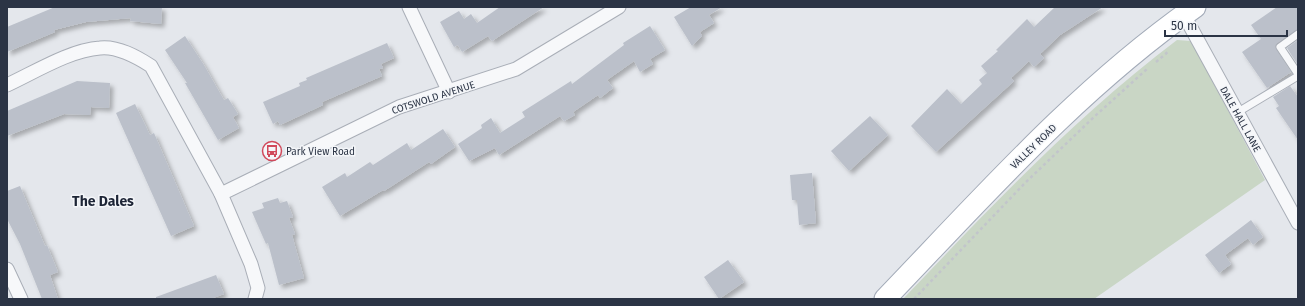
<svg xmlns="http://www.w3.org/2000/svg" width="1305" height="306" viewBox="0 0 1305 306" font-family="'Fira Sans',sans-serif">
  <defs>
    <filter id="shadow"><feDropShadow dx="3.5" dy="3.5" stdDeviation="2" flood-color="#0004"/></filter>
  </defs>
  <rect width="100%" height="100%" fill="#e4e7ec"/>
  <!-- green -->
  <path fill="#c9d6c5" d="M1177 40 1191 41 1265 180 1094 299H903C990 208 1076 116 1177 40Z"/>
  <!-- building -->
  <g fill="#bbc0ca" filter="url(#shadow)">
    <path d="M55 7H162L161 24 130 21 131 18 86 22 54 30 55 32 7 52V27Z"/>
    <path d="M500 7H544L492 41 488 36 462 52 458 45 454 47 440 22 459 11 464 19 471 14 477 23Z"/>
    <path d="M691 7H722L709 15 714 23 700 32 702 36 692 46 674 17Z"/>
    <path d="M1055 7H1103L1060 35 1040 54 1044 58 1034 67 1029 61 1011 78 1014 81 936 152 911 126 947 89 961 104 982 84 979 80 987 73 981 66 998 51 996 50 1027 19 1034 27Z"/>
    <path d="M1277 7H1298V29L1277 43 1275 47 1291 72 1267 88 1242 52 1261 39 1251 25Z"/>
    <path d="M650 26 665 50 650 59 653 64 640 72 634 61 607 80 613 88 600 98 598 95 573 112 575 115 564 121 560 116 499 155 495 148 469 161 458 144 482 128 481 125 491 118 500 133 525 117 522 112 571 81 572 84 624 45 623 43Z"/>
    <path d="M185 36 204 65 224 100 228 98 238 114 233 117 239 128 218 140 185 83H187L165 50Z"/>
    <path d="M1298 40V65L1287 48Z"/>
    <path d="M387 43 394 58 381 64 383 68 379 69 382 76 322 102 323 105 280 125 278 121 273 124 263 102 300 86 299 83 307 80 306 78Z"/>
    <path d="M77 81 110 83 109 108 91 107 90 115 64 114 7 136V111Z"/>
    <path d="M1290 86 1298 97V140L1276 108 1279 106 1273 97Z"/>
    <path d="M135 104 150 135 154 133 194 226 171 236 116 113Z"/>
    <path d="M870 116 888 135 849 171 831 151Z"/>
    <path d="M443 129 455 147 431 164 429 162 384 191 383 190 340 216 322 187 345 173 347 177 370 162 373 165 407 143 411 150Z"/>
    <path d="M812 173 816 223 799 225 797 200H792L790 175Z"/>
    <path d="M20 186 45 246 47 245 58 272 50 275 58 299H42L20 244 7 219V191Z"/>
    <path d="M278 198 280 203 287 201 293 217 289 218 295 234 292 235 304 278 279 285 268 243 266 244 252 212 264 208 262 203Z"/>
    <path d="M1251 220 1263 237 1253 245 1248 238 1225 255 1231 264 1219 273 1205 255Z"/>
    <path d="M728 260 744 282 719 299 704 277Z"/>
    <path d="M216 275 224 294 210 299H156V297Z"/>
  </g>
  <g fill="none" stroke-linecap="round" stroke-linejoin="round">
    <defs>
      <g id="lane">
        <path d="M1298 34 1280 47 1298 74"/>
        <path d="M1238 112 1298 76"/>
      </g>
      <g id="street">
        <path d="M409 7 449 92"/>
        <path d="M1184 15 1298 223"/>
        <path d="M7 85C35 72 70 50 100 48 118 46 137 57 151 66L221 194 251 264 258 288 255 299"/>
        <path d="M221 194 399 107 516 69 619 7"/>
        <path d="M7 269 21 299"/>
      </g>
      <path id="primary" d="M885 299C983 197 1078 89 1195 7"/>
    </defs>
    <!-- lane casing -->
    <use href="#lane" stroke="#a9aeb7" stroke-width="9"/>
    <!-- street casing -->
    <use href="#street" stroke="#a9aeb7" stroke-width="15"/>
    <!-- primary casing -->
    <use href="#primary" stroke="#a3abb8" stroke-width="23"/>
    <!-- path -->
    <g stroke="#c2c5cb" stroke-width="2.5" stroke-dasharray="3 3" stroke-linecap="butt">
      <path d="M1156 62 1169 51"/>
      <path d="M914 299 1025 183 1094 117 1147 69"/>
    </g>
    <!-- lane -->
    <use href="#lane" stroke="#f7f8fa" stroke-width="7"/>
    <!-- street -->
    <use href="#street" stroke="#f7f8fa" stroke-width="13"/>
    <!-- primary -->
    <use href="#primary" stroke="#fff" stroke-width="21"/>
  </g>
  <!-- icons -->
  <defs>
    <symbol id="bus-ring" viewBox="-11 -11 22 22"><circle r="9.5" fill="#f4f6f9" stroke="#d1495b" stroke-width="1.5"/><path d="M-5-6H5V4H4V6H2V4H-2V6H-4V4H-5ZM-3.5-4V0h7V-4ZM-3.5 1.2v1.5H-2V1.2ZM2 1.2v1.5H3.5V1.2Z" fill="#d1495b"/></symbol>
  </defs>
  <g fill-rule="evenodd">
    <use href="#bus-ring" x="261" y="140" width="22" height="22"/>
  </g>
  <g text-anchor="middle" stroke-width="3" stroke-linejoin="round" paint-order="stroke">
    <!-- street labels -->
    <g font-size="10" fill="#2b3445" stroke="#f4f6f9">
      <text transform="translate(433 97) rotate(-18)" y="4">COTSWOLD AVENUE</text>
      <text transform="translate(1241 119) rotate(61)" y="4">DALE HALL LANE</text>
      <text transform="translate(1033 146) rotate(-44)" y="4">VALLEY ROAD</text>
    </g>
    <!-- poi labels -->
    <g font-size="10" fill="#2b3445" stroke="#f4f6f9" text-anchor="start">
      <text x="286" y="155">Park View Road</text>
    </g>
    <!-- district labels -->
    <g font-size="14" font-weight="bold" fill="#1d2536" stroke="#f4f6f9">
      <text x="103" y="206">The Dales</text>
    </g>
  </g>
  <!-- border -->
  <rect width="1305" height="306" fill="none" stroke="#2b3445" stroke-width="16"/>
  <!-- scale -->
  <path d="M1165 30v6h122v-6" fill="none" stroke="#2b3445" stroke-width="2"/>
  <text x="1171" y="30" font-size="12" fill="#2b3445" stroke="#f4f6f9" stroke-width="3" paint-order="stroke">50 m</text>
</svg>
